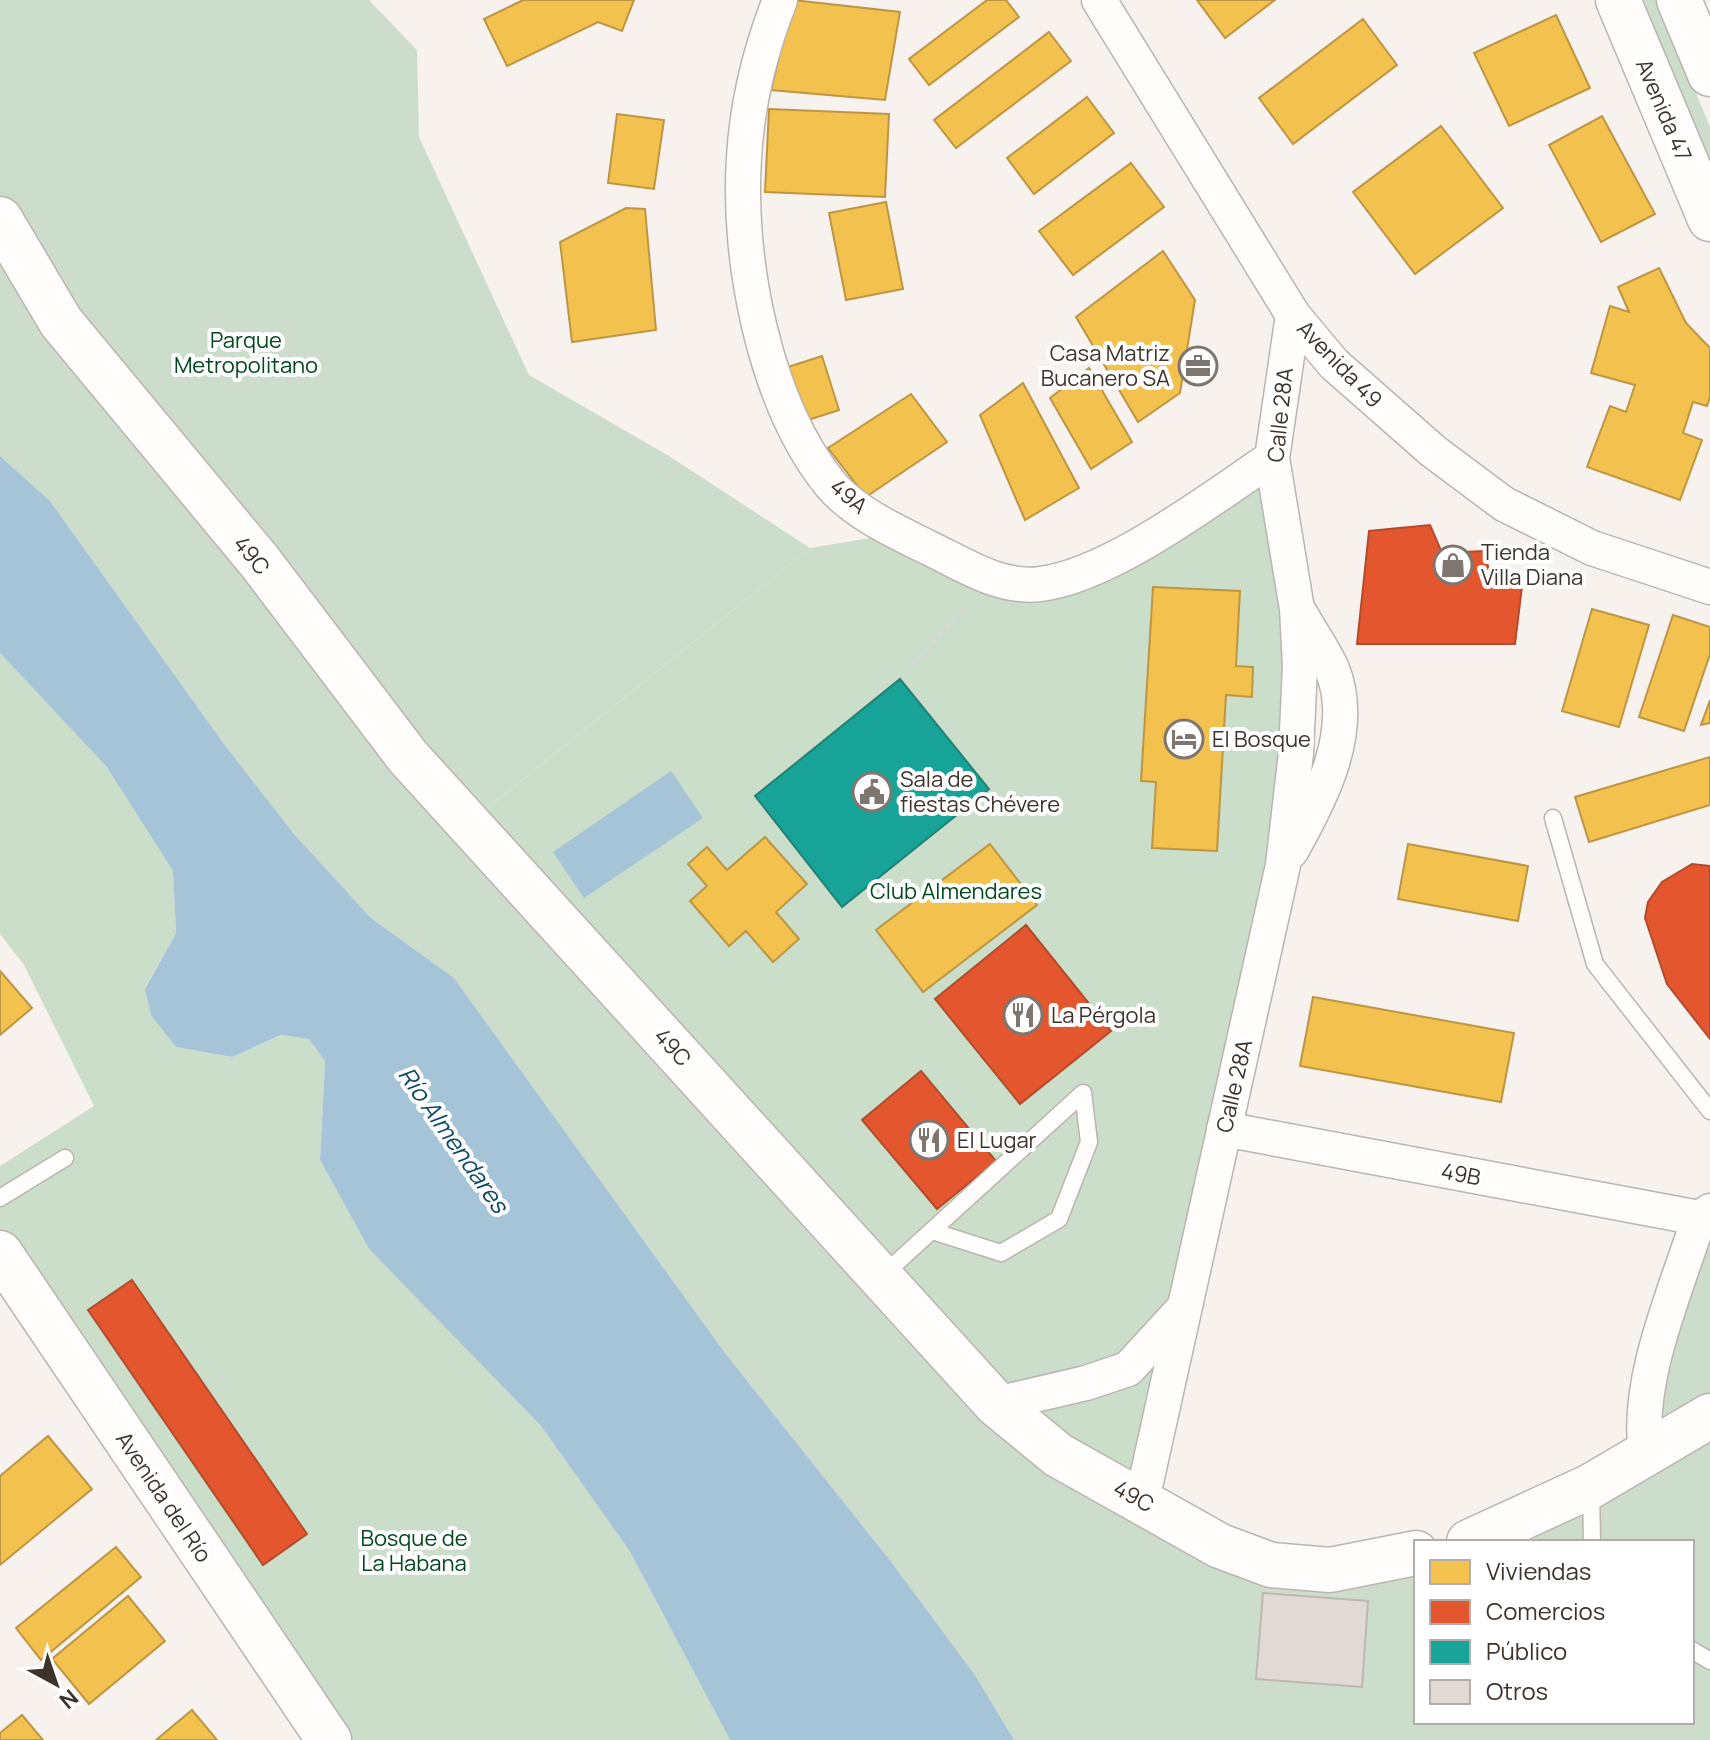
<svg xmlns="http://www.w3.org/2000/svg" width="1710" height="1740" viewBox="0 0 1710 1740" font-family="Manrope,sans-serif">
  <rect width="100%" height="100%" fill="#f8f2ee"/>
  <!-- green -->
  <g fill="#ccdecb">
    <path d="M0 0H369L417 50 419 137 529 375 669 456 810 548 470 822 1220 1546 1416 1553V1722H1692V1542H1469L1646 1453 1710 1211V1740H1014L975 1675 889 1559 725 1353 454 978 371 918 294 834 224 744 50 501 0 456Z"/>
    <path d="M1639 0H1658L1710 127V168Z"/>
  </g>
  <!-- forest -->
  <g fill="#cadec9">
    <path d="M1272 458 1296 753 1142 1500 1058 1455 469 823 810 548 900 533 1038 585Z"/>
    <path d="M0 653 106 766 173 871 176 933 145 988 176 1047 231 1057 282 1035 309 1039 325 1061 320 1160 369 1249 541 1426 629 1550 730 1740H329L0 1254V1166L94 1106 24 965 0 934Z"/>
  </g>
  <!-- water -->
  <g fill="#a5c4d8">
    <path d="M0 456 50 501 224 744 294 834 371 918 454 978 725 1353 889 1559 975 1675 1014 1740H730L629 1550 541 1426 369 1249 320 1160 325 1061 309 1039 281 1035 232 1057 176 1047 151 1015 145 989 176 933 173 871 106 766 0 653Z"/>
    <path d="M671 771 703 818 584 898 553 852Z"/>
  </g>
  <!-- homes -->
  <g fill="#f2c14e" stroke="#bc9644" stroke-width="2">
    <path d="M523 0H634L622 31 598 22 507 66 484 19Z"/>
    <path d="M793 0 900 12 885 100 771 90Z"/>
    <path d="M987 0H1006L1019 17 929 85 909 59Z"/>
    <path d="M1197 0H1275L1225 38Z"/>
    <path d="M1556 15 1590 88 1509 126 1474 53Z"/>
    <path d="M1363 19 1397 65 1293 144 1259 98Z"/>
    <path d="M1049 32 1071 61 956 148 934 120Z"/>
    <path d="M1087 97 1114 133 1034 194 1007 158Z"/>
    <path d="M769 109 889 114 885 197 765 192Z"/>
    <path d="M617 114 664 120 654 189 608 183Z"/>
    <path d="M1602 116 1655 214 1601 242 1549 145Z"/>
    <path d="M1441 126 1503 208 1415 274 1353 192Z"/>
    <path d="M1131 163 1164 207 1073 275 1039 231Z"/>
    <path d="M886 202 903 289 846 300 829 213Z"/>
    <path d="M626 208 645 209 656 330 572 342 560 242Z"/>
    <path d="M1163 251 1195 300 1180 393 1138 422 1076 317Z"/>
    <path d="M1659 268 1686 323 1710 348V397L1707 406 1693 402 1683 433 1702 440 1680 500 1587 467 1610 406 1626 412 1635 385 1591 373 1610 306 1629 312 1618 287Z"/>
    <path d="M822 356 839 410 802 422 785 368Z"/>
    <path d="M1089 368 1132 442 1091 469 1050 398Z"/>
    <path d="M1023 383 1079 488 1025 520 980 415Z"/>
    <path d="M911 394 947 442 866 497 828 448Z"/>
    <path d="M1153 587 1240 591 1236 666 1253 667 1252 697 1226 695 1217 851 1152 848 1156 782 1141 781Z"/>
    <path d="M1592 609 1649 625 1619 727 1562 711Z"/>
    <path d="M1673 615 1710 627V654L1684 731 1639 717Z"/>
    <path d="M1710 700V723L1701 725Z"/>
    <path d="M1710 757V805L1589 842 1575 797Z"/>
    <path d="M765 837 807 884 776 912 799 939 773 962 746 931 729 946 690 901 707 886 688 864 707 847 727 870Z"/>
    <path d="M990 844 1037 905 923 992 876 930Z"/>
    <path d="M1408 844 1528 866 1518 921 1398 899Z"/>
    <path d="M0 971 32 1008 0 1035Z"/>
    <path d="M1313 997 1514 1033 1501 1102 1300 1066Z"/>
    <path d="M48 1436 92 1489 0 1565V1476Z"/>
    <path d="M116 1547 141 1577 41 1660 16 1628Z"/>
    <path d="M128 1596 165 1641 89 1704 52 1659Z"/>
    <path d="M192 1710 217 1740H156Z"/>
    <path d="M22 1715 43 1740H0V1733Z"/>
  </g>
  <!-- shops -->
  <g fill="#e4572e" stroke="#b24c2d" stroke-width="2">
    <path d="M1430 525 1442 553 1484 551 1490 574 1523 578 1515 644H1357L1369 531Z"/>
    <path d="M1692 864 1710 866V1039L1667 984 1645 918 1648 902 1662 882Z"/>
    <path d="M1026 925 1111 1031 1020 1104 935 999Z"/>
    <path d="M921 1071 996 1161 937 1209 862 1120Z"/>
    <path d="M132 1280 307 1534 263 1565 88 1310Z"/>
  </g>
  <!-- public -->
  <path fill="#17a398" stroke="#238177" stroke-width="2" d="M900 679 989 789 842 907 755 796Z"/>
  <!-- building -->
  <path fill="#e1d9d3" stroke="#bfb7b2" stroke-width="2" d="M1263 1593 1368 1601 1362 1687 1256 1679Z"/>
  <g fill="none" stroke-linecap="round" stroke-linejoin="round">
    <defs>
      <g id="lane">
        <path d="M1553 818 1595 964 1710 1111"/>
        <path d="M0 1198 65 1158"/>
        <path d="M882 1276 1083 1093 1089 1142 1059 1219 1001 1253 932 1231"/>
        <path d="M1591 1488 1592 1542"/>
        <path d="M1692 1650 1710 1661"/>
      </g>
      <g id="street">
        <path d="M780 0C760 51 747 104 744 158 737 261 765 404 831 485 855 513 895 531 927 547 963 564 999 589 1040 584 1110 576 1212 498 1272 458"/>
        <path d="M1099 0 1293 315 1334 364 1433 451 1504 504 1592 548 1710 587"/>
        <path d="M1291 851C1320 800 1357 730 1332 669 1324 651 1311 633 1301 615"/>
        <path d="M1224 1129 1699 1218"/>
        <path d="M996 1404 1086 1383 1128 1369 1184 1308"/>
        <path d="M1646 1453C1635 1380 1677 1288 1699 1218L1710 1211"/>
        <path d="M1142 1500 1283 865 1296 753 1300 666 1297 609 1272 458 1293 315"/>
      </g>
      <g id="secondary">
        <path d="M1618 0 1710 219"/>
        <path d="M1679 0 1710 74"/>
        <path d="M0 219 61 322 260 562 408 757 996 1404 1058 1455 1220 1546 1271 1565 1330 1570 1416 1553"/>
        <path d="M0 1253 329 1740"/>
        <path d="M1469 1542 1591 1486 1710 1416"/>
      </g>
    </defs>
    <!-- lane casing -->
    <use href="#lane" stroke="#bcb4af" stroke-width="19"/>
    <!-- street casing -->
    <use href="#street" stroke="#bcb4af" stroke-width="37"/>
    <!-- secondary casing -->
    <use href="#secondary" stroke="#bcb4af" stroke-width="47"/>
    <!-- path -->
    <path stroke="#d9d8d6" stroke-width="5" stroke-dasharray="6 4" stroke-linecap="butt" d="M911 665 967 606"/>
    <!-- lane -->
    <use href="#lane" stroke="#fefdfc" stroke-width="16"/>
    <!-- street -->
    <use href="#street" stroke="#fefdfc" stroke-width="34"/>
    <!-- secondary -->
    <use href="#secondary" stroke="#fefdfc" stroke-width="44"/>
  </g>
  <!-- icons -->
  <defs>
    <symbol id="office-ring" viewBox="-11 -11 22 22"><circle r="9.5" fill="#fff" stroke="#7f766f" stroke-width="1.5"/><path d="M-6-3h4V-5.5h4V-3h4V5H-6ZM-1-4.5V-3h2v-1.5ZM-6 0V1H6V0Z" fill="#7f766f"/></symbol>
    <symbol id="shop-ring" viewBox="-11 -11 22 22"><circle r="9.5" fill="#fff" stroke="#7f766f" stroke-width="1.5"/><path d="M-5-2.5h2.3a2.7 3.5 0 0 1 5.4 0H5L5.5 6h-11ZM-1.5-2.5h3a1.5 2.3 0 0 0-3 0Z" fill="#7f766f"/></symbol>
    <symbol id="hotel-ring" viewBox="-11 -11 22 22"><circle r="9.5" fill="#fff" stroke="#7f766f" stroke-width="1.5"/><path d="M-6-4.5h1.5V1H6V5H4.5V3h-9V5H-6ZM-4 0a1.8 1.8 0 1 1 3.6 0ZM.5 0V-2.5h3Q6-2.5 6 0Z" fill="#7f766f"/></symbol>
    <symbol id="civic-ring" viewBox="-11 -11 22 22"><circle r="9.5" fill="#fff" stroke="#7f766f" stroke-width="1.5"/><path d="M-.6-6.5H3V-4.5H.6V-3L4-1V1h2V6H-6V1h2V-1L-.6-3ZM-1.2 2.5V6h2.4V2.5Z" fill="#7f766f"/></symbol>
    <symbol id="restaurant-ring" viewBox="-11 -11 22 22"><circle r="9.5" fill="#fff" stroke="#7f766f" stroke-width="1.5"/><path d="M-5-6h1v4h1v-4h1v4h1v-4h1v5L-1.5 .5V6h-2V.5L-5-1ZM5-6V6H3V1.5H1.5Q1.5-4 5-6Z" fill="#7f766f"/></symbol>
  </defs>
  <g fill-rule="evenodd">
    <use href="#office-ring" x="1176" y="344" width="44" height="44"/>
    <use href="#shop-ring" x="1431" y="543" width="44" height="44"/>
    <use href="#hotel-ring" x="1162" y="717" width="44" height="44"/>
    <use href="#civic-ring" x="850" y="770" width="44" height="44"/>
    <use href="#restaurant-ring" x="1001" y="993" width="44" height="44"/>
    <use href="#restaurant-ring" x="907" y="1118" width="44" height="44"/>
  </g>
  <g text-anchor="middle" stroke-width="8" stroke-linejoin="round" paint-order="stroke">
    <!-- street labels -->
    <g font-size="22" fill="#3e332b" stroke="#fff">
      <text transform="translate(1664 110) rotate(67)" y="8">Avenida 47</text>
      <text transform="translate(1340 364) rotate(46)" y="8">Avenida 49</text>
      <text transform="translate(1280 415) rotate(-84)" y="8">Calle 28A</text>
      <text transform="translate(849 496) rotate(41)" y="8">49A</text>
      <text transform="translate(252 555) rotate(51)" y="8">49C</text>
      <text transform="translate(673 1047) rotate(48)" y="8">49C</text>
      <text transform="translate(1234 1086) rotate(-77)" y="8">Calle 28A</text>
      <text transform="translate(1461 1174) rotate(11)" y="8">49B</text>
      <text transform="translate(1134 1496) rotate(29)" y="8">49C</text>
      <text transform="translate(164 1497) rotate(56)" y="8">Avenida del Río</text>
    </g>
    <!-- park labels -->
    <g font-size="22" fill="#02481d" stroke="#fff">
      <text x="246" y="348">Parque<tspan x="246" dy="25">Metropolitano</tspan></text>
      <text x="956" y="899">Club Almendares</text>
      <text x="414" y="1546">Bosque de<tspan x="414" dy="25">La Habana</tspan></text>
    </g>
    <!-- poi labels -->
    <g font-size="22" fill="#3e332b" stroke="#fff" text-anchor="start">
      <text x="1170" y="361" text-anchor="end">Casa Matriz<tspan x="1170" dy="25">Bucanero SA</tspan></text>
      <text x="1481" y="560">Tienda<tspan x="1481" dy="25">Villa Diana</tspan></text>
      <text x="1212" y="747">El Bosque</text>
      <text x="900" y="787">Sala de<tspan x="900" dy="25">fiestas Chévere</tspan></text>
      <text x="1051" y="1023">La Pérgola</text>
      <text x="957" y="1148">El Lugar</text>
    </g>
    <!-- water labels -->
    <g font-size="24" font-style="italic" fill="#0d4a68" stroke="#fff">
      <text transform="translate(453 1140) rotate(55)" y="8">Río Almendares</text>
    </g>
  </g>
  <!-- legend -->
  <rect x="1414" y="1540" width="280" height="184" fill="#ffffff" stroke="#b2adaa" stroke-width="2"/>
  <rect x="1430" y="1560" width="40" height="24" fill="#f2c14e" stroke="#b2adaa" stroke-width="2"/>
  <text x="1486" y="1580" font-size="24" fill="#3e332b">Viviendas</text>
  <rect x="1430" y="1600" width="40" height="24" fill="#e4572e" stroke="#b2adaa" stroke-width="2"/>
  <text x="1486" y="1620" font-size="24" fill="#3e332b">Comercios</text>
  <rect x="1430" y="1640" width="40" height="24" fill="#17a398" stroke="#b2adaa" stroke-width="2"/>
  <text x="1486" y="1660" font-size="24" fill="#3e332b">Público</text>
  <rect x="1430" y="1680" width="40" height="24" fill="#e1d9d3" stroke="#b2adaa" stroke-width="2"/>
  <text x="1486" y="1700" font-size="24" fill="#3e332b">Otros</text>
  <!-- north arrow -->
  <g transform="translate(56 1684) rotate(140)" stroke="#ffffff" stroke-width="6" paint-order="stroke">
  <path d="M0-6L14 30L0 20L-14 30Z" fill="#3e332b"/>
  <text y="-12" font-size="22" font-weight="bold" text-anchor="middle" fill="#3e332b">N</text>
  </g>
</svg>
